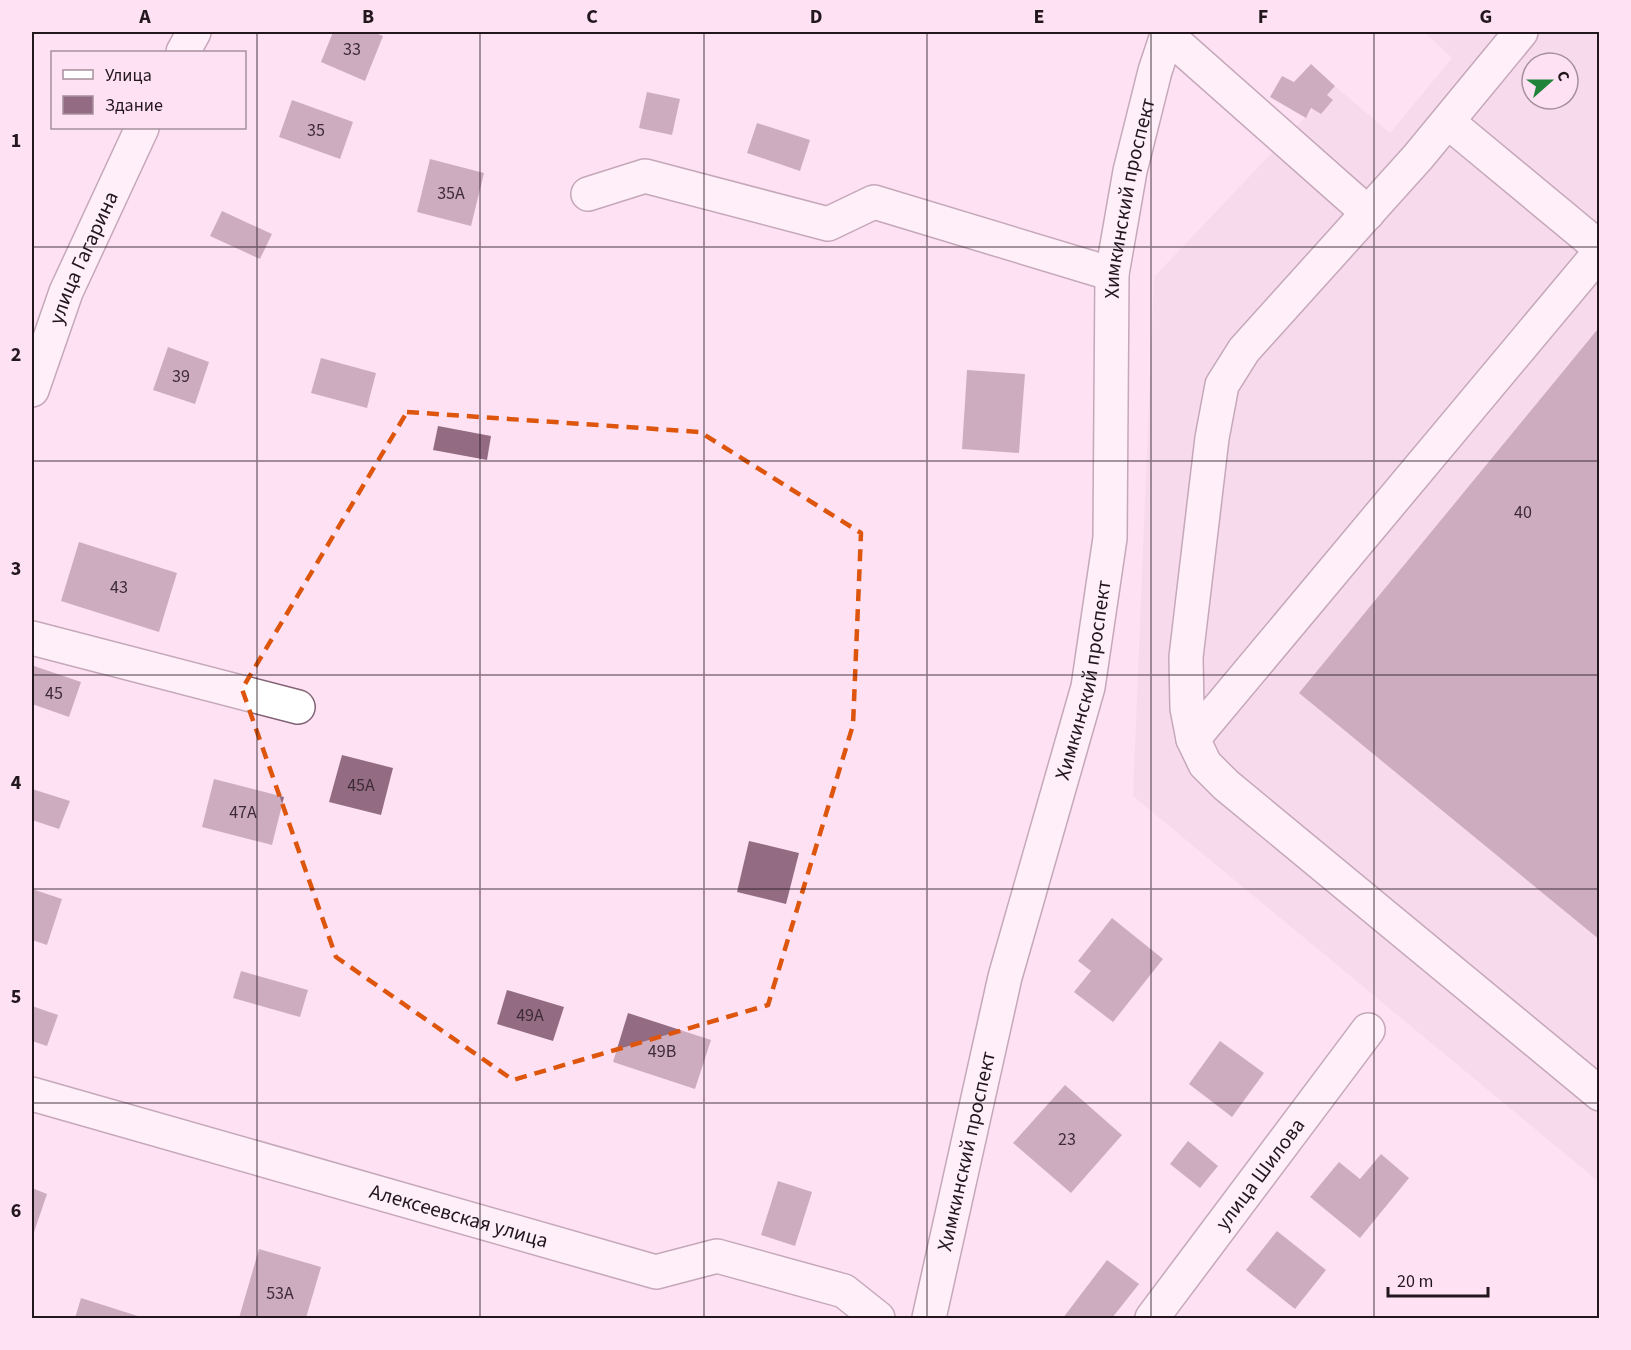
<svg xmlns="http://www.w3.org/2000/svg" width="1631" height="1350" viewBox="0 0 1631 1350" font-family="'Source Sans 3',sans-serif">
  <rect width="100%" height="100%" fill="#fee1f3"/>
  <!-- built -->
  <path fill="#f2d1e6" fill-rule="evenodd" d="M1424 32H1599V1182L1133 796 1154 277 1335 86 1390 133 1452 58ZM1532 63H1568V99H1532Z"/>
  <!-- building -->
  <g fill="#936c84">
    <path d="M333 32H373L383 36 365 81 321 62Z"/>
    <path d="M1311 64 1335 86 1327 95 1333 100 1321 114 1311 108 1306 118 1270 97 1282 76 1294 82Z"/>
    <path d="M647 92 680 99 672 135 639 128Z"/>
    <path d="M292 100 353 122 340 159 279 137Z"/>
    <path d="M757 123 810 140 800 171 747 153Z"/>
    <path d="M430 159 484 173 471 226 417 212Z"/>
    <path d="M222 211 272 234 260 259 210 236Z"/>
    <path d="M1597 330 1600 332V940L1299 693Z"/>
    <path d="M168 347 209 362 195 404 153 390Z"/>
    <path d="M321 358 376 373 367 408 311 393Z"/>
    <path d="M967 370 1025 374 1019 453 962 449Z"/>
    <path d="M438 426 491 436 487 460 433 450Z"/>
    <path d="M79 542 177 573 159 632 61 601Z"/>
    <path d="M34 666 81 682 69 717 32 704V674Z"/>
    <path d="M342 755 393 768 381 815 329 802Z"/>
    <path d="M214 779 284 797 272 845 202 827Z"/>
    <path d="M32 789 70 801 59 829 32 820Z"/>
    <path d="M749 841 799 853 786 904 737 892Z"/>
    <path d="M32 889 62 899 47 945 32 940Z"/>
    <path d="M1112 918 1163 959 1113 1022 1074 992 1091 971 1078 961Z"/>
    <path d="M241 971 308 990 300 1017 233 998Z"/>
    <path d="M507 990 564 1007 553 1041 497 1024Z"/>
    <path d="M32 1006 58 1015 47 1046 32 1041Z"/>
    <path d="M628 1013 711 1040 695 1089 613 1062Z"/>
    <path d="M1220 1041 1264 1073 1232 1117 1189 1084Z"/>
    <path d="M1065 1085 1122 1135 1071 1193 1013 1143Z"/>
    <path d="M1188 1141 1218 1166 1200 1188 1170 1164Z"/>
    <path d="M1381 1154 1409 1178 1360 1238 1310 1197 1339 1162 1360 1179Z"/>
    <path d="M778 1181 812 1192 795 1246 761 1235Z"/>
    <path d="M32 1188 47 1194 32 1238Z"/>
    <path d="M1277 1231 1326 1270 1295 1309 1246 1270Z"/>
    <path d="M259 1249 321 1267 306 1318H239Z"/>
    <path d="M1107 1260 1139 1284 1112 1318H1063Z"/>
    <path d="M81 1298 144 1318H75Z"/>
  </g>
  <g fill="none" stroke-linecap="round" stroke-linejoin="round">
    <defs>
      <g id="minor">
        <path d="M1521 32 1418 157 1244 350 1222 385 1212 438 1186 657 1187 708 1193 739 1205 764 1226 785 1600 1094"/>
        <path d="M1167 35 1368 213"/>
        <path d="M183 52 194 32"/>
        <path d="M1448 122 1600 248"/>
        <path d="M588 194 645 176 828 224 874 202 1112 274"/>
        <path id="s1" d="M32 390 66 292 142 128"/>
        <path d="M32 638 298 707"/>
        <path d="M1193 739 1600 252"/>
        <path id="s2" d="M32 1094 656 1272 717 1256 844 1291 878 1318"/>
        <path id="s3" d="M929 1318 1005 977 1088 687 1110 538 1112 274 1130 171 1155 71 1168 32"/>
        <path id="s4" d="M1152 1318 1368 1030"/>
      </g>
    </defs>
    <!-- minor casing -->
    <use href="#minor" stroke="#816275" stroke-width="36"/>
    <!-- minor -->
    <use href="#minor" stroke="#fff" stroke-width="33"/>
  </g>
  <!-- marked area -->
  <path d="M0 0H1631V1350H0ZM407 412 700 432 861 533 853 725 768 1005 513 1080 336 957 242 689Z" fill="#fee1f3" fill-opacity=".55" fill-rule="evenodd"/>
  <path fill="none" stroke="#de560d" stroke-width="4.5" stroke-dasharray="12 8" stroke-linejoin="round" d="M407 412 700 432 861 533 853 725 768 1005 513 1080 336 957 242 689Z"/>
  <!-- grid -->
  <path fill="none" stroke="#23171e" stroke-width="1.5" stroke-opacity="0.55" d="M257 32V1318M480 32V1318M704 32V1318M927 32V1318M1151 32V1318M1374 32V1318M32 247H1600M32 461H1600M32 675H1600M32 889H1600M32 1103H1600"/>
  <g text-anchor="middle" stroke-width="5" stroke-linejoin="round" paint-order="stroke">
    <!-- number labels -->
    <g font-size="18" fill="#3f2c38">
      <text x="352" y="55">33</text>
      <text x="316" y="136">35</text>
      <text x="451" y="199">35А</text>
      <text x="181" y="382">39</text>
      <text x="1523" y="518">40</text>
      <text x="119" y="593">43</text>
      <text x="54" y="699">45</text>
      <text x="361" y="791">45А</text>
      <text x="243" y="818">47А</text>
      <text x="530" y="1021">49А</text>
      <text x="662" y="1057">49В</text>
      <text x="1067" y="1145">23</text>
      <text x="280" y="1299">53А</text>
    </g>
    <!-- street labels -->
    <g font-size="21" fill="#23171e" stroke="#fee1f3">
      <text dy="7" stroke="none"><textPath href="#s3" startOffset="1143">Химкинский проспект</textPath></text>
      <text dy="7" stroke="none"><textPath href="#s1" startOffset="142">улица Гагарина</textPath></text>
      <text dy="7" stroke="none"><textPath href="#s3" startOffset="657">Химкинский проспект</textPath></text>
      <text dy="7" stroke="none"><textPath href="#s3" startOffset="171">Химкинский проспект</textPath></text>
      <text dy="7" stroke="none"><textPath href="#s4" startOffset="180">улица Шилова</textPath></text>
      <text dy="7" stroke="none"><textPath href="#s2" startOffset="444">Алексеевская улица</textPath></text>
    </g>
  </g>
  <!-- border -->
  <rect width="1631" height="1350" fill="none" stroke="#fee1f3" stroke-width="66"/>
  <!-- legend -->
  <rect x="51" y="51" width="195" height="78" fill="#fee1f3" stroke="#a6909e" stroke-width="1.5"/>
  <rect x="63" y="70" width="30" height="9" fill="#ffffff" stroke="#a6909e" stroke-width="1.5"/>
  <text x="105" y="81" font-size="18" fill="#23171e">Улица</text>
  <rect x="63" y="96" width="30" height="18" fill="#936c84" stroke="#a6909e" stroke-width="1.5"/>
  <text x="105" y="111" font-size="18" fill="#23171e">Здание</text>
  <!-- north arrow -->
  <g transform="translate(1550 81) rotate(69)"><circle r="28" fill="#fee1f3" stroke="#a6909e" stroke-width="1.5"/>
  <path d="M0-4.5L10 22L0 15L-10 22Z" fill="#1f8439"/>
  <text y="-9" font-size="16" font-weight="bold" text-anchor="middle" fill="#23171e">С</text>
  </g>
  <!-- scale -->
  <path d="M1388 1287v9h100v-9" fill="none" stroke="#23171e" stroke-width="3"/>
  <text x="1397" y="1287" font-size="18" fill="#23171e" stroke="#fee1f3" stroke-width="4.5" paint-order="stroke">20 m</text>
  <rect x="33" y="33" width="1565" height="1284" fill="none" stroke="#23171e" stroke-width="2"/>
  <g font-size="20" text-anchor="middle" font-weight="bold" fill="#23171e">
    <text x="145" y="23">A</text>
    <text x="368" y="23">B</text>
    <text x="592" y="23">C</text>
    <text x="816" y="23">D</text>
    <text x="1039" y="23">E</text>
    <text x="1263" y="23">F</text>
    <text x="1486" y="23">G</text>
    <text x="16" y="147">1</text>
    <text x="16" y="361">2</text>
    <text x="16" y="575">3</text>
    <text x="16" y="789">4</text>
    <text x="16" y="1003">5</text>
    <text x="16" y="1217">6</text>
  </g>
</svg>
